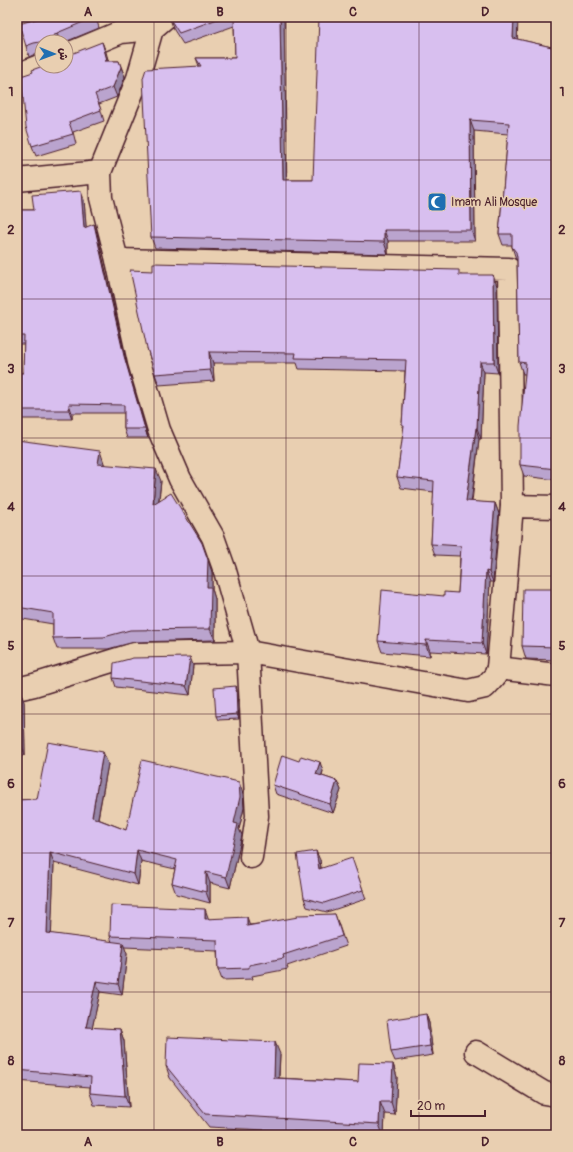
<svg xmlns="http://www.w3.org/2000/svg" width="573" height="1152" viewBox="0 0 573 1152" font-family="Pangolin,'Playpen Sans Arabic',sans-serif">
  <rect width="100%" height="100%" fill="#e9cfb1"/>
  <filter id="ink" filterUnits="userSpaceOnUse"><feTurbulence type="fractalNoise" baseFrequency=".025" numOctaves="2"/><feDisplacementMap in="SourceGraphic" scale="8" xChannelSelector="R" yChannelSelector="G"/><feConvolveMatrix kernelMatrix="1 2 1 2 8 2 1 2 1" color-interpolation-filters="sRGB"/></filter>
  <g filter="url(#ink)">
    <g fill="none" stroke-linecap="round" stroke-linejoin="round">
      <defs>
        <g id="minor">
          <path d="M152 29 138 78 100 172 101 198 117 260 139 362 159 430 180 479 213 537 225 571 248 652 257 816 251 857"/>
          <path d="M66 55 121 32 152 29 166 17"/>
          <path d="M17 75 42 65"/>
          <path d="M17 180 100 172"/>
          <path d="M117 260 509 269 512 506"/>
          <path d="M498 668 556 675"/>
          <path d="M17 689 34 685 134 654 248 652 468 691 485 687 495 676 498 668 512 506 556 507"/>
          <path d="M476 1052 544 1093 556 1095"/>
        </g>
      </defs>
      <!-- minor casing -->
      <use href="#minor" stroke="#4a1f2b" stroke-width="25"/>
      <!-- minor -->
      <use href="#minor" stroke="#e9cfb1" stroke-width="22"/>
    </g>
    <!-- wall -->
    <g fill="#baa4ce" stroke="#4a1f2b">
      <path d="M43 17H96L99 28 65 42H42V53H37L29 57 26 46Z"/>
      <path d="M173 17H284L286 180H313L517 39 556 48V480L524 476 520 465 525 374H523L519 362 517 260 516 259 512 247V245H503L499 234 508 134 474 131 475 241H388V254L155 248 151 237 199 66 196 58H235L234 26 183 44 174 30 170 19Z"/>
      <path d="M102 42 108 61H119L125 77 117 97 99 104 104 121 73 132 76 144 36 156 32 146Z"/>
      <path d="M84 200 86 228 97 233 127 365 148 438H127L124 429V413H72V419H17V373H23L24 344H17V210H34Z"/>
      <path d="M461 275 497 286 498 373 484 372 481 439H479L472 502 495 503 499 514 493 582H490L486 654 430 651V656L382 652 378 641 444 596 458 593 460 556 435 555 431 544 434 492 401 488 397 477 404 428 402 425 405 371 299 369 297 363H213L214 381 159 385 155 374 147 348Z"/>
      <path d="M17 440 104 463V465L161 481 159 500 212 572V589L215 599V640L134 642 108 649H57L53 638V624L17 618V628Z"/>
      <path d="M556 589V660L526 659 522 646Z"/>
      <path d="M193 665 190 695 116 687 113 678Z"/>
      <path d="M236 686 237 691 239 719 218 720 216 716Z"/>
      <path d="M17 691H20L24 702 25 755H17Z"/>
      <path d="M108 764 98 819 126 830 243 794 244 808 239 829 242 835 230 888 210 883V903L176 894 172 883 175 869 141 861 138 885 54 863 51 934 112 942 110 936 209 919 250 925 335 914 346 946 287 966 288 969 252 976 253 979 222 980 218 969 217 951 124 947 127 954 122 995 100 992 92 1028 120 1029 124 1041 129 1107 94 1105 90 1093V1087L17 1081V800L37 799Z"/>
      <path d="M323 771 322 776 337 781 341 790 333 813 276 794 273 785Z"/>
      <path d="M320 860 321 868 355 867 366 899 327 912 307 907 304 898Z"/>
      <path d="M426 1014 429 1023 433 1055 395 1061 391 1052Z"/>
      <path d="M280 1054 279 1078 358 1082 393 1064 397 1077 395 1115 385 1114 384 1135H358L209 1127 170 1078 166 1066Z"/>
    </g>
    <!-- shaded-wall -->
    <g fill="#9786a7" stroke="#4a1f2b">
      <path d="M280 17H284L287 191 283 180Z"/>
      <path d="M514 17H518L517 49 513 38Z"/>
      <path d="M57 33 60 42H50L52 37Z"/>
      <path d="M102 42 106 52 111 70 107 60Z"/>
      <path d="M121 67 125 77 117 97 113 87Z"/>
      <path d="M470 120 474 131 475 241 471 230Z"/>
      <path d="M81 191 84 200 87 237 84 228Z"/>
      <path d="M94 224 97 233 127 365 148 438 145 429 124 356Z"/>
      <path d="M384 230 388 241V254L384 242Z"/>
      <path d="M493 275 497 286 498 373 494 362Z"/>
      <path d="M209 352 213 363 214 381 210 370Z"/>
      <path d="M480 362 484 372 481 439 477 428Z"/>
      <path d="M69 404 72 413V419L69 410Z"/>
      <path d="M476 428 479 439 470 512 466 501Z"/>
      <path d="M100 451 104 463 102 476 98 464Z"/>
      <path d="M156 469 161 481 157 515 153 504Z"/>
      <path d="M495 503 499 514 493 582 489 572Z"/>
      <path d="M202 543 212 572V589L215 599V640L210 629 207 587Z"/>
      <path d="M486 571 490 582 486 654 482 643Z"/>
      <path d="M426 640 430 651V656L426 645Z"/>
      <path d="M190 657 193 665 190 695 186 686Z"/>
      <path d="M236 686 237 691 239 719 237 714Z"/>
      <path d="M20 691 24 702 25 755 21 744Z"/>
      <path d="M103 752 108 764 96 828 92 817Z"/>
      <path d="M320 762 323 771 319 783 316 774Z"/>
      <path d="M337 781 341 790 333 813 330 804Z"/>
      <path d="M239 782 243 794 244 808 239 829 242 835 230 888 226 877 234 823Z"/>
      <path d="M137 850 141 861 138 885 134 874Z"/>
      <path d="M316 851 320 860 322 878 319 869Z"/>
      <path d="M50 852 54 863 51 944 47 933Z"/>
      <path d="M206 872 210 883V903L206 892Z"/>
      <path d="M205 909 209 920 205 919Z"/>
      <path d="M247 917 251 928 247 926Z"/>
      <path d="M123 943 127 954 122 995 118 984Z"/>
      <path d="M96 981 100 992 90 1038 86 1027Z"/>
      <path d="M426 1014 429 1023 433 1055 430 1046Z"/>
      <path d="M120 1029 124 1041 129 1107 125 1096Z"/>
      <path d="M275 1042 280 1054 278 1090 274 1078Z"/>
      <path d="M393 1064 397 1077 395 1115 391 1102Z"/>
      <path d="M380 1102 385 1114 384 1135H383L379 1124Z"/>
    </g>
    <!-- building -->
    <g fill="#d8bfef" stroke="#4a1f2b">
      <path d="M43 17H95L57 33 52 37 50 42H42V43L40 42 34 43 26 46 19 24Z"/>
      <path d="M173 17H223L179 33 170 19Z"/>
      <path d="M234 17H280L283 180H313L319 17H514L513 38 556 48V469L520 465V426L526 363 519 362 517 257 516 252 512 247V234H499L509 123 470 120 471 230H384V242L151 237 143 78 146 69 201 66 196 58H235Z"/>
      <path d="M102 42 107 60 105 61H119L121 67 113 87 95 94 101 110 69 122 73 134 32 146 26 127 21 76 33 72 32 70 43 66H66V56Z"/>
      <path d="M81 191 84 228 94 224 124 356 145 429H124V405L69 404V410H17V373H23L24 336H17V210H34L32 195Z"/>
      <path d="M153 263 459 270V275H493L494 362H480L477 428H476L466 501 495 503 489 572 486 571 482 643 426 640V645L378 641 382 590 444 596V592L458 593 461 546 431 544 434 481 397 477 404 425H402L406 360 295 358 296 353 209 352 210 370 155 374 147 348 130 270 153 271Z"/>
      <path d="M17 440 100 451 98 464 156 469 153 504 171 493 202 543 208 560 207 587H211L210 629 130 630 104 637 53 638V613L17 607Z"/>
      <path d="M523 589H556V647L522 646Z"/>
      <path d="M190 657 186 686 113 678 114 663 133 658Z"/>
      <path d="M236 686 237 714 216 716 214 688Z"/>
      <path d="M17 691H20L21 744H17Z"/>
      <path d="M48 742 103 752 92 817 126 830 142 760 239 782 240 797 234 823 238 824 226 877 206 872V892L172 883 177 860 137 850 134 874 50 852 47 933 123 943 118 984 96 981 86 1027 120 1029 125 1096 90 1093 91 1077 17 1070V800L37 799Z"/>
      <path d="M282 755 299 761 301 756 320 762 316 774 337 781 330 804 273 785Z"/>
      <path d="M316 851 319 869 352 858 363 890 324 903 304 898 297 854Z"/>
      <path d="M111 905 205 909V919L247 917V926L298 917 297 915 335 914 342 936 283 955 284 958 249 965V968L218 969 217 940 110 936Z"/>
      <path d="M426 1014 430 1046 391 1052 387 1020Z"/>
      <path d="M167 1037 275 1042 274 1078 358 1082 359 1063 393 1064 391 1102H380L379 1124 205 1114 166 1066Z"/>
      <rect x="551" y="1130" width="5" height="5"/>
    </g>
  </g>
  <!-- grid -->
  <path fill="none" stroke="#4a1f2b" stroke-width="1" stroke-opacity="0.55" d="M154 17V1135M286 17V1135M419 17V1135M17 160H556M17 299H556M17 438H556M17 576H556M17 714H556M17 853H556M17 992H556"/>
  <!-- icons -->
  <defs>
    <symbol id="mosque-square" viewBox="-11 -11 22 22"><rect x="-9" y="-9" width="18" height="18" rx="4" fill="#1f6fb2" stroke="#e9cfb1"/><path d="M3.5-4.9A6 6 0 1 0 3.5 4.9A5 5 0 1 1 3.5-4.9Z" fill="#fff"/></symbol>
  </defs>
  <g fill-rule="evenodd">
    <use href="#mosque-square" x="426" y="191" width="22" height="22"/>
  </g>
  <g text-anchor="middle" stroke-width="3" stroke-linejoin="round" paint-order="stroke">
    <!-- poi labels -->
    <g font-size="12" fill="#4a1f2b" stroke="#e9cfb1" text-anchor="start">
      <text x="451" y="206">Imam Ali Mosque</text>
    </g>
  </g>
  <!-- margin -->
  <rect width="573" height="1152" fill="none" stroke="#e9cfb1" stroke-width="44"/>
  <!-- north arrow -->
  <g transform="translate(54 54) rotate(91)"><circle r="19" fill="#e9cfb1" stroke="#a9897b"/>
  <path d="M0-3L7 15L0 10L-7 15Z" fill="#1f6fb2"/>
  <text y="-6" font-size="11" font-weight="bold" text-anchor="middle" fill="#4a1f2b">ش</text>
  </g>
  <!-- scale -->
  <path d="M411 1110v6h74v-6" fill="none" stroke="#4a1f2b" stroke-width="2"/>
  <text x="417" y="1110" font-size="12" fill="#4a1f2b" stroke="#e9cfb1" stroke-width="3" paint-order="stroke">20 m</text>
  <rect x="22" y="22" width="529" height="1108" fill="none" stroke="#4a1f2b" stroke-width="1.5"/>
  <g font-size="13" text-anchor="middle" font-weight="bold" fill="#4a1f2b">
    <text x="88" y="16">A</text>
    <text x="220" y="16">B</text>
    <text x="353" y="16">C</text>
    <text x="485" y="16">D</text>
    <text x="11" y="96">1</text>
    <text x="562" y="96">1</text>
    <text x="11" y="234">2</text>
    <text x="562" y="234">2</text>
    <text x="11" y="373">3</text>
    <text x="562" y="373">3</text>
    <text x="11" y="511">4</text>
    <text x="562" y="511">4</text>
    <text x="11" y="650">5</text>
    <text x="562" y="650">5</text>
    <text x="11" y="788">6</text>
    <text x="562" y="788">6</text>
    <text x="11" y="927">7</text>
    <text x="562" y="927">7</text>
    <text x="11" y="1065">8</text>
    <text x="562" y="1065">8</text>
    <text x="88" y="1146">A</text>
    <text x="220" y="1146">B</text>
    <text x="353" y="1146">C</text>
    <text x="485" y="1146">D</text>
  </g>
</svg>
